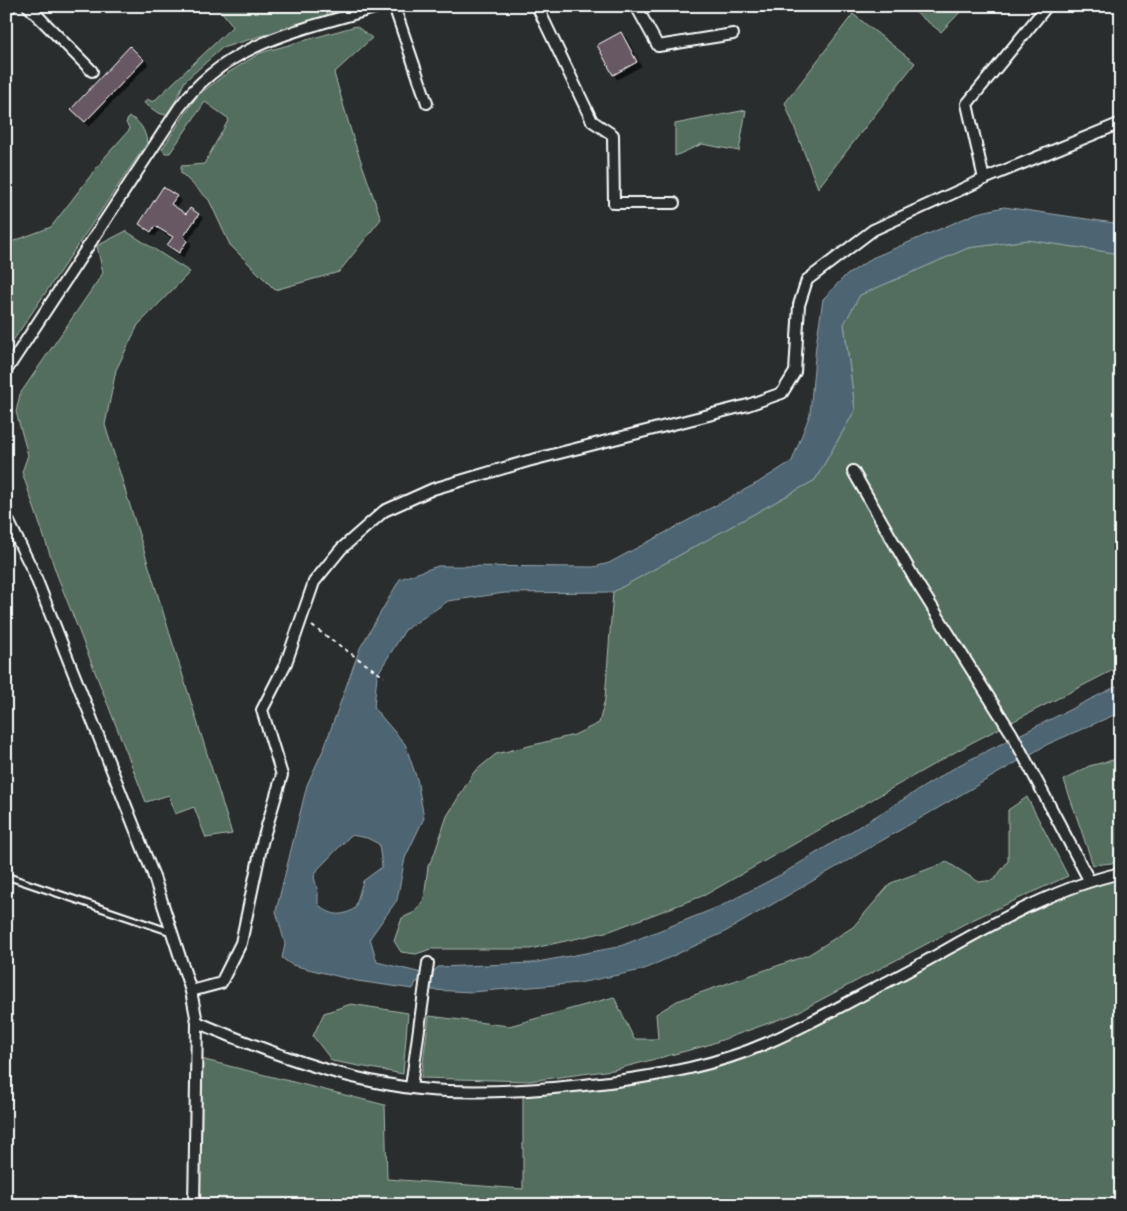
<svg xmlns="http://www.w3.org/2000/svg" width="1127" height="1211" viewBox="0 0 1127 1211" font-family="'Shantell Sans',sans-serif">
  <defs>
    <filter id="shadow"><feDropShadow dx="4" dy="4" stdDeviation="0" flood-color="#0009"/></filter>
  </defs>
  <rect width="100%" height="100%" fill="#2a2d2e"/>
  <filter id="ink" filterUnits="userSpaceOnUse"><feTurbulence type="fractalNoise" baseFrequency=".02" numOctaves="2"/><feDisplacementMap in="SourceGraphic" scale="10" xChannelSelector="R" yChannelSelector="G"/><feConvolveMatrix kernelMatrix="1 2 1 2 8 2 1 2 1" color-interpolation-filters="sRGB"/></filter>
  <g filter="url(#ink)">
    <!-- green -->
    <g fill="#536e5e" stroke="#a9b6ae">
      <path d="M217 6H358L222 48 185 81 174 104 166 115 158 113 144 103 147 99 153 102 233 26Z"/>
      <path d="M907 6H966L941 32Z"/>
      <path d="M853 14 915 63 818 188 785 103Z"/>
      <path d="M356 26 372 38 334 73 353 138 381 219 339 272 275 290 230 245 209 200 181 173V166L204 164 229 119 205 102 170 153H165L162 149 197 96 223 76 260 53Z"/>
      <path d="M746 110 739 151 702 144 675 156V124Z"/>
      <path d="M129 117C140 120 146 132 147 143L6 351V244L51 227 105 157 130 129 126 123Z"/>
      <path d="M126 231 190 272 138 325 116 370 105 425 232 834 206 838 194 807 175 814 169 795 146 802 57 575 22 472 28 455 16 412 20 394 103 273 97 246Z"/>
      <path d="M1028 240 1121 254V666L971 743 705 895 610 931 530 949H431L416 954 401 952 394 941 402 918 415 912 424 899 428 866 434 855 447 816 474 772 496 754 574 735 599 723 605 699 613 592 815 480 855 410 844 323 860 295 968 248Z"/>
      <path d="M1121 758V862L1093 865 1064 780 1089 766Z"/>
      <path d="M1027 797 1068 876 970 921 794 1014 705 1046 613 1070 529 1081 421 1078 429 1016 509 1026 614 997 634 1039H658L656 1014 677 1001 808 955 853 927 891 883 947 862 979 882 994 880 1008 861V810Z"/>
      <path d="M1121 873V1205H194L201 1059 385 1105 387 1179 523 1189V1091L655 1076 766 1044 1037 903Z"/>
      <path d="M351 1004 408 1013 403 1074 332 1061 313 1036 324 1013Z"/>
    </g>
    <!-- water -->
    <path fill="#4e6572" stroke="#95a3aa" fill-rule="evenodd" d="M1004 207 1121 224V254L1028 240 968 248 860 295 844 324 855 410 815 480 613 592 505 593 448 601 405 630 377 675 374 708 405 744 417 779 424 818 405 858 397 900 370 938 377 962 430 975 438 967 532 963 618 947 721 906 782 874 959 765 1121 684V712L1048 744 723 933 642 970 579 983 472 992 432 990 429 981 416 982 413 989 357 981 292 965 282 958 285 944 276 911 307 785 324 748 360 648 400 579 438 566 594 567 609 563 759 482 792 461 810 414 816 345 823 299 844 277 872 258 977 213ZM351 835 367 838 379 844 382 867 363 881 355 908C342 918 329 915 318 904V892L314 877 318 869Z"/>
    <!-- building -->
    <g fill="#685864" stroke="#fff" filter="url(#shadow)">
      <path d="M621 32 637 62 613 75 597 45Z"/>
      <path d="M130 46 144 60 85 122 71 109Z"/>
      <path d="M163 187 177 196 171 204 186 214 190 208 199 214 184 236 187 241 179 253 167 245 173 237 155 226 151 232 139 224Z"/>
    </g>
    <g fill="none" stroke-linecap="round" stroke-linejoin="round">
      <defs>
        <path id="lane" d="M6 876 171 932"/>
        <g id="street">
          <path d="M28 6 92 71"/>
          <path d="M394 6 427 103"/>
          <path d="M537 6 592 121 613 135 614 203H674"/>
          <path d="M636 6 658 46 733 34"/>
          <path d="M6 10 11 6"/>
          <path d="M984 179 967 104 1047 6"/>
          <path d="M6 371 179 108C227 41 306 29 381 6"/>
          <path d="M853 471 917 583 1012 734 1089 880"/>
          <path d="M6 516 34 573 153 874 191 991 197 1022 194 1205"/>
          <path d="M191 991 221 983 241 943 262 843 282 775 262 710 286 663 314 582 341 549 384 511 433 489 528 461 748 405 782 393 795 372 799 305 807 280 873 230 984 179 1121 123"/>
          <path d="M197 1022C274 1055 363 1088 447 1091 502 1093 555 1089 609 1082 662 1075 717 1065 767 1043 806 1026 843 1005 881 985 959 946 1035 892 1121 873"/>
          <path d="M411 1087 428 963"/>
        </g>
      </defs>
      <!-- lane casing -->
      <use href="#lane" stroke="#fff" stroke-width="9"/>
      <!-- street casing -->
      <use href="#street" stroke="#fff" stroke-width="14"/>
      <!-- path -->
      <path stroke="#fff" stroke-width="2" stroke-dasharray="4 4" stroke-linecap="butt" d="M312 626 384 677"/>
      <!-- lane -->
      <use href="#lane" stroke="#2a2d2e" stroke-width="5"/>
      <!-- street -->
      <use href="#street" stroke="#2a2d2e" stroke-width="10"/>
    </g>
  </g>
  <!-- margin -->
  <rect width="1127" height="1211" fill="none" stroke="#2a2d2e" stroke-width="25"/>
  <rect x="12" y="12" width="1102" height="1186" fill="none" stroke="#fff" stroke-width="2" filter="url(#ink)"/>
</svg>
